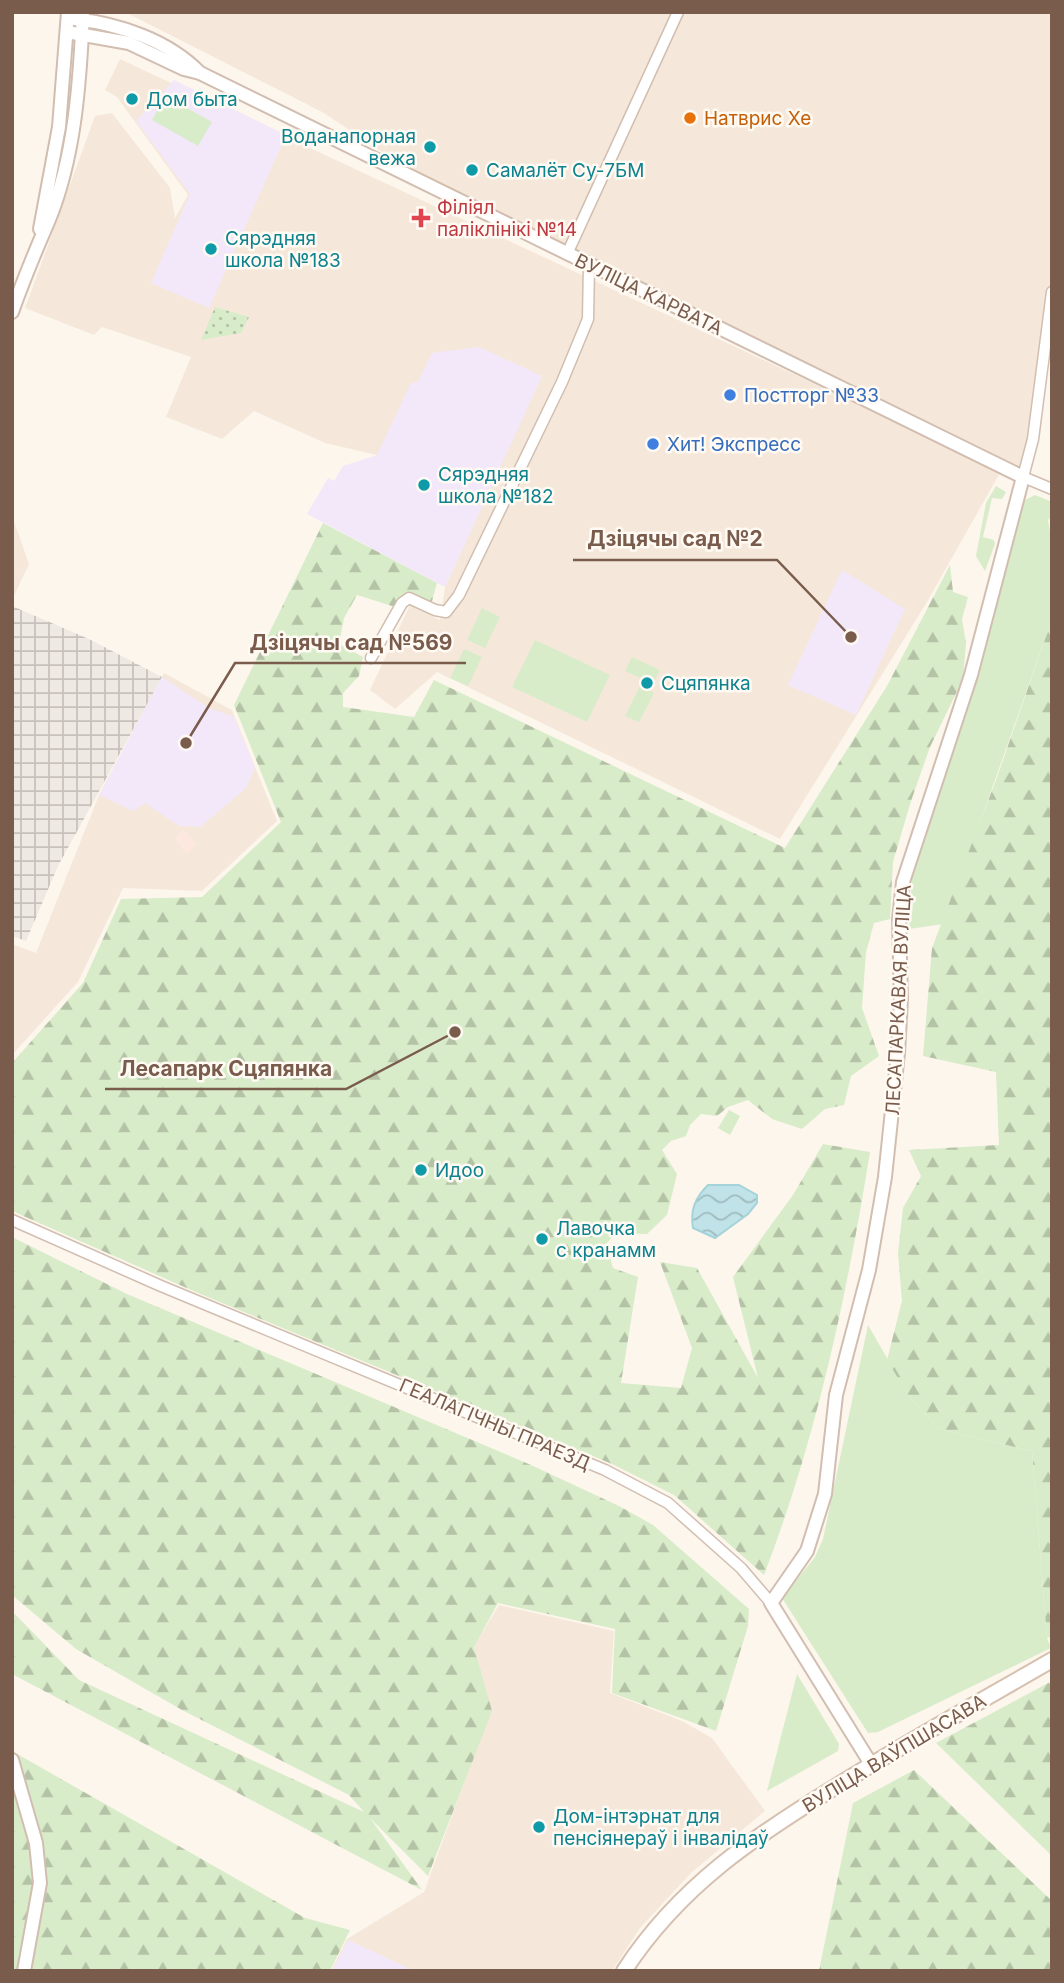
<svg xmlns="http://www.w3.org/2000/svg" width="1064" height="1983" viewBox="0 0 1064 1983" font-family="Inter,sans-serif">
  <defs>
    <pattern id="industrial-grid" width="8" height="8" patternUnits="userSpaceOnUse" patternTransform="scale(1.75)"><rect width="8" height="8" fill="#efe9e4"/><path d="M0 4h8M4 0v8" fill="none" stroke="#c7c0bb"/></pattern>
    <pattern id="forest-firs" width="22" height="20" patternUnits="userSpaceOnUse" patternTransform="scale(1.75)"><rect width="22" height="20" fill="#d8ecc9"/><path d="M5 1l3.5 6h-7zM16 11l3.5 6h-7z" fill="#b4c2a5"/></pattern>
    <pattern id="park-dots" width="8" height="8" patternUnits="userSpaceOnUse" patternTransform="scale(1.75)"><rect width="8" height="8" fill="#d8ecc9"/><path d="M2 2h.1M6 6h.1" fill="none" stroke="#b4c2a5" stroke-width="1.8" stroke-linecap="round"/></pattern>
    <pattern id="water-waves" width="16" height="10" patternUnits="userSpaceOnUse" patternTransform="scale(1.75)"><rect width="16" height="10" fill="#bfe3e8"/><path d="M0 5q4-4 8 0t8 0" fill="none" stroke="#a0bbbe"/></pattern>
  </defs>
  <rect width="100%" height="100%" fill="#fdf6ec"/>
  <!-- residential -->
  <g fill="#f5e8da">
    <path d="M125 12H1052V284L1042 379 1022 469 427 182 324 113Z"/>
    <path d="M120 59 1001 471 927 602 780 839 437 672 395 709 370 690 410 605 440 620 445 587 542 375 418 383 377 455 325 443 254 411 222 439 166 417 191 357 102 327 94 335 25 308 95 116 112 113 170 188 175 218 188 195 117 97 105 90Z"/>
    <path d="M12 516 29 564 12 600Z"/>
    <path d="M164 673 232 710 277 821 202 891 123 888 78 982 12 1055V944L36 953 99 795Z"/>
    <path d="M499 1605 614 1631 610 1693 682 1721 712 1738 765 1811 691 1873 640 1928 612 1971H331L347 1939 424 1892 490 1712 474 1646Z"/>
  </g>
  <!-- commercial -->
  <path fill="#fde8e0" d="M183 829 196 844 187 854 175 839Z"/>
  <!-- industrial -->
  <path fill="url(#industrial-grid)" d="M12 606 89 639 162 677 58 866 26 941 12 936Z"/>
  <!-- education -->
  <g fill="#f3e8fa">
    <path d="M174 80 286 135 209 308 151 283 190 194 136 121Z"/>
    <path d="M479 347 542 376 445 587 307 514 328 478 334 481 343 466 377 455 411 383 418 382 432 353Z"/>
    <path d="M842 570 905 609 856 715 788 685Z"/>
    <path d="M162 677 209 708 234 717 255 768 246 788 200 827 179 826 145 803 133 811 99 795Z"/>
    <path d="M348 1940 415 1971H332Z"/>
  </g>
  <!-- grass -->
  <g fill="#d8ecc9">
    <path d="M165 96 212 122 198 146 152 120Z"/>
    <path d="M996 486 1006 492 1002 499 992 498 983 537 994 540 995 544 985 571 976 556 986 503Z"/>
    <path d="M1035 495 1052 502V516L1048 520 1052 544V619L944 924 909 929 912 876 919 850 987 643 1023 501Z"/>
    <path d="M482 608 500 617 485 648 467 640Z"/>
    <path d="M535 640 610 675 587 722 512 687Z"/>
    <path d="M464 649 482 657 468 686 450 678Z"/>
    <path d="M632 657 660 670 653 684 625 671Z"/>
    <path d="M640 686 654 693 639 722 625 716Z"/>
    <path d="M729 1110 740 1116 730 1135 718 1128Z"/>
    <path d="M868 1325 910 1398 939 1429 1032 1451 1047 1638 1051 1648 878 1732 868 1733 782 1598 815 1557 823 1539Z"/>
    <path d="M797 1674 839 1744 838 1751 767 1791Z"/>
  </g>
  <!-- forest -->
  <g fill="url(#forest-firs)">
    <path d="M323 523 437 583 432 601 392 606 357 595 344 618 339 644 363 657 359 676 343 693V707L414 717 434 680 785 848 887 686 950 565 953 592 968 597 962 619 966 643 963 679 930 747 911 801 893 862 890 919 874 923 866 952 862 1008 879 1056 851 1076 844 1105 825 1109 802 1129 772 1119 748 1100 728 1107 717 1116 701 1114 690 1125 686 1136 671 1141 662 1150 677 1174 667 1215 647 1234 616 1233 606 1244 613 1268 638 1277 621 1383 681 1388 692 1348 660 1262 697 1268 758 1378 733 1277 793 1195 823 1144 870 1152C847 1295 816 1440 764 1575L674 1495 612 1464 198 1293 12 1211V1063L83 983 121 899 202 897 281 822 234 705Z"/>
    <path d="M1052 619V1636L1047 1638 1032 1451 939 1429 910 1398 887 1360 902 1301 898 1253 903 1208 921 1176 909 1150 999 1145 996 1072 923 1056 932 948 996 780Z"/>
    <path d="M12 1237 127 1294 531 1465 619 1506 653 1525 749 1609 748 1626 716 1731 612 1693 615 1629 498 1603 474 1647 492 1711 428 1876 370 1818 422 1890 12 1674V1611L79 1680 364 1812 349 1795 182 1710 76 1649 12 1595Z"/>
    <path d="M1052 1681V1856L936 1743Z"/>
    <path d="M12 1751 305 1918 350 1930 330 1971H12Z"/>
    <path d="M914 1770 1052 1901V1971H819L853 1803Z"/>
  </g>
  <!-- park -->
  <path fill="url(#park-dots)" d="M215 307 249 317 241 333 201 340Z"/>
  <!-- water -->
  <path fill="url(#water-waves)" stroke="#a5d3da" stroke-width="2" d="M708 1185H739L757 1195V1203L748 1214 715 1238 693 1228C690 1210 695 1198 708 1185Z"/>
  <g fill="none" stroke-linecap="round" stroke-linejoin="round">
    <defs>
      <g id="minor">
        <path d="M567 254 678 12"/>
        <path d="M1052 292 1033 439 1023 477 1052 489"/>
        <path d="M371 658 402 603 409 598 435 610 446 612 459 595 562 382 588 319 589 265"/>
        <path d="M12 1220 161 1286 605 1470 668 1503 741 1568 771 1603"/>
      </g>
      <g id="tertiary">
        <path d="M75 19C119 24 168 40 200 73"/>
        <path d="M67 32 129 43 184 69 200 73 1023 477 971 675 903 882 899 919 901 999 898 1053 885 1177 869 1270 836 1395 825 1494 807 1551 771 1603 871 1764"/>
        <path d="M40 229 59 127 68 12"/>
        <path d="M12 312C23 281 35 252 48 222 75 158 80 81 83 12"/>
        <path d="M12 1760 36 1843 40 1883 24 1971"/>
      </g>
      <path id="secondary" d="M624 1971C680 1885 755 1836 840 1784 909 1741 981 1701 1052 1660"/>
    </defs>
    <!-- minor casing -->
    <use href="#minor" stroke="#d1beb0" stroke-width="13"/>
    <!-- tertiary casing -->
    <use href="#tertiary" stroke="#d1beb0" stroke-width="16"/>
    <!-- secondary casing -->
    <use href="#secondary" stroke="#d6c0b0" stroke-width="18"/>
    <!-- minor -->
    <use href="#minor" stroke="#fff" stroke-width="10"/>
    <!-- tertiary -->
    <use href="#tertiary" stroke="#fff" stroke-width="12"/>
    <!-- secondary -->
    <use href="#secondary" stroke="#fff" stroke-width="14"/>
  </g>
  <!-- markers -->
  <g fill="#0f9aa8" stroke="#fffaf3" stroke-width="2.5">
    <circle cx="132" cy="99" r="7"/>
    <circle cx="430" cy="147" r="7"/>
    <circle cx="472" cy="170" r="7"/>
    <circle cx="211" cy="249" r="7"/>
    <circle cx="424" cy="485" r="7"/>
    <circle cx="647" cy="683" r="7"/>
    <circle cx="421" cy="1170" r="7"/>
    <circle cx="542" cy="1239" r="7"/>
    <circle cx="539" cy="1827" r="7"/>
  </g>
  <circle fill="#e8710a" stroke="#fffaf3" stroke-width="2.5" cx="690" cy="118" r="7"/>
  <path fill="#e0444e" stroke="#fffaf3" stroke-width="2.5" d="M417.5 207.5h7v7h7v7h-7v7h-7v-7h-7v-7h7z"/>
  <g fill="#3f7fe0" stroke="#fffaf3" stroke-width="2.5">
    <circle cx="730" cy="395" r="7"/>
    <circle cx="653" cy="444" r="7"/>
  </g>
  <g text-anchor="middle" stroke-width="5" stroke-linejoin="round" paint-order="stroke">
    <!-- culture labels -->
    <g font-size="19" fill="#0d838f" stroke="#fffaf3" text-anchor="start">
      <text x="146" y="106">Дом быта</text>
      <text x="416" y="143" text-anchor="end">Воданапорная<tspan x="416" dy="22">вежа</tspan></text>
      <text x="486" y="177">Самалёт Су-7БМ</text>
      <text x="225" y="245">Сярэдняя<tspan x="225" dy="22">школа №183</tspan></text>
      <text x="438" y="481">Сярэдняя<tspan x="438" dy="22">школа №182</tspan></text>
      <text x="661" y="690">Сцяпянка</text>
      <text x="435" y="1177">Идоо</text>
      <text x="556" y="1235">Лавочка<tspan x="556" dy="22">с кранамм</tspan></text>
      <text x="553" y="1823">Дом-інтэрнат для<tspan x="553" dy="22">пенсіянераў і інвалідаў</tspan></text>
    </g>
    <!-- food labels -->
    <g font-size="19" fill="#c56008" stroke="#fffaf3" text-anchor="start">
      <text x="704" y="125">Натврис Хе</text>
    </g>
    <!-- health labels -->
    <g font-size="19" fill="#be3a42" stroke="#fffaf3" text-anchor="start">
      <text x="437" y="214">Філіял<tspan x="437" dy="22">паліклінікі №14</tspan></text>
    </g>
    <!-- street labels -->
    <g font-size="19" fill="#7a5c4d" stroke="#fffaf3">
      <text transform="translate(649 294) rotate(26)" y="7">ВУЛІЦА КАРВАТА</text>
      <text transform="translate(898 1000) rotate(-87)" y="7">ЛЕСАПАРКАВАЯ ВУЛІЦА</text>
      <text transform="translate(495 1424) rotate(23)" y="7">ГЕАЛАГІЧНЫ ПРАЕЗД</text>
      <text transform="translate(894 1753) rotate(-31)" y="7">ВУЛІЦА ВАЎПШАСАВА</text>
    </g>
    <!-- shop labels -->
    <g font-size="19" fill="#366cbe" stroke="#fffaf3" text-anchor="start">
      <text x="744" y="402">Постторг №33</text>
      <text x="667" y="451">Хит! Экспресс</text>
    </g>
  </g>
  <!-- callouts -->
  <path fill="none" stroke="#7a5c4d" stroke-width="2.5" d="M851 637L777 560H573M186 743L235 663H466M455 1032L346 1089H105"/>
  <g fill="#7a5c4d" stroke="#fffaf3" stroke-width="2.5">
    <circle cx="851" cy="637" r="7"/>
    <circle cx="186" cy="743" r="7"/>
    <circle cx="455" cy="1032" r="7"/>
  </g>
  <g font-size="21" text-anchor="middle" font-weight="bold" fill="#7a5c4d" stroke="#fffaf3" stroke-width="5" stroke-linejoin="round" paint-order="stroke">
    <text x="675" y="546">Дзіцячы сад №2</text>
    <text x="351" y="650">Дзіцячы сад №569</text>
    <text x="226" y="1076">Лесапарк Сцяпянка</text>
  </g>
  <!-- border -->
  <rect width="1064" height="1983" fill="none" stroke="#7a5c4d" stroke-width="28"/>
</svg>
